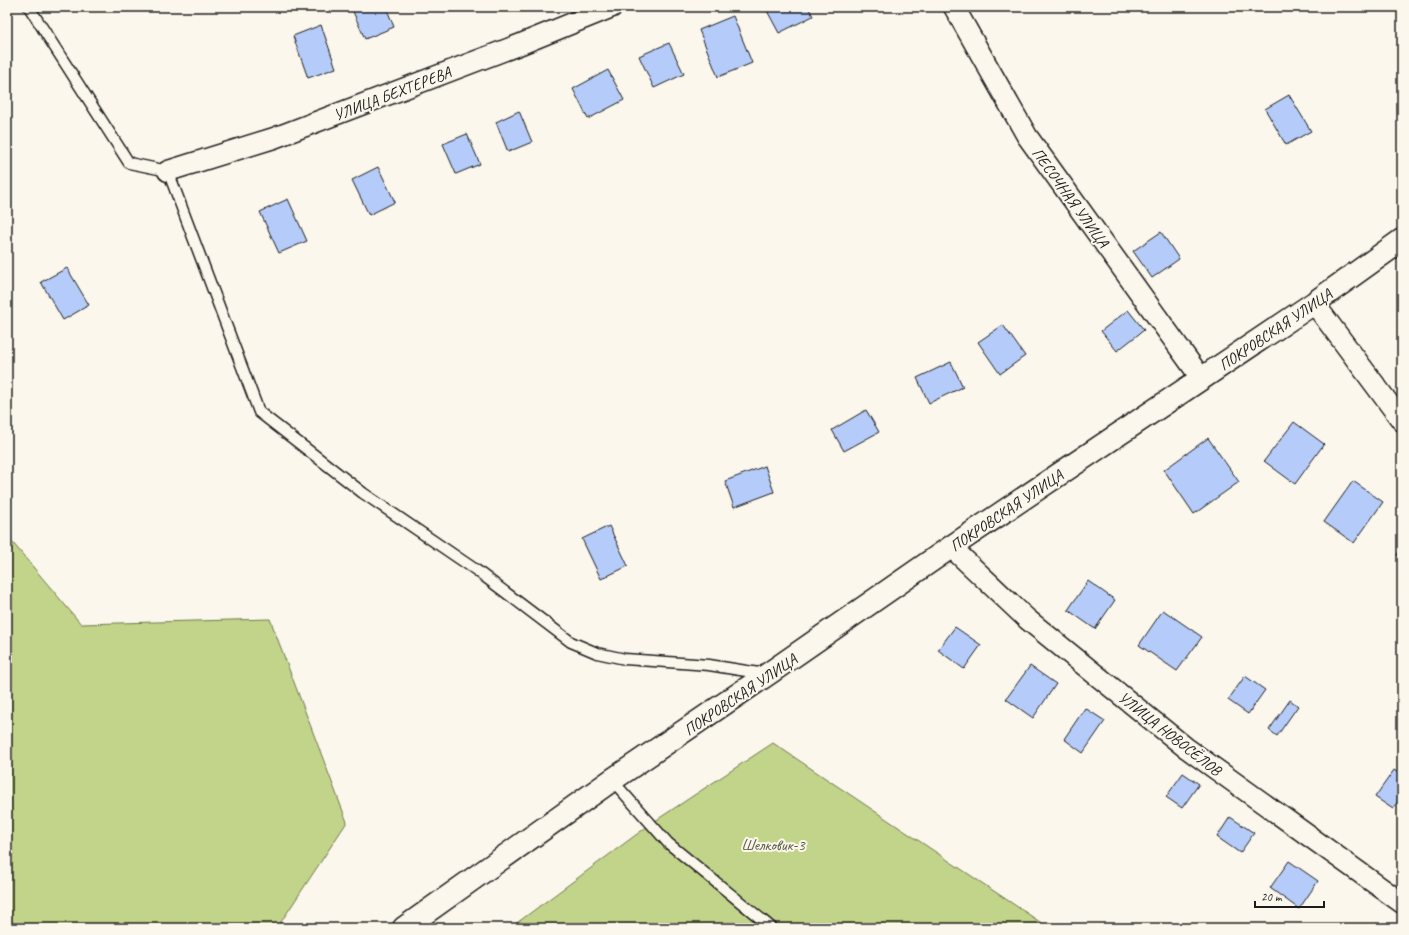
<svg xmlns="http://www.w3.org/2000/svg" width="1409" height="935" viewBox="0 0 1409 935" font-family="Caveat,sans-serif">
  <rect width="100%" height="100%" fill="#fbf7ec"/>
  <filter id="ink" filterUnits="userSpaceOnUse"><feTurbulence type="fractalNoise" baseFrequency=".025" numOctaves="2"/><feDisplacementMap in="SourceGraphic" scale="8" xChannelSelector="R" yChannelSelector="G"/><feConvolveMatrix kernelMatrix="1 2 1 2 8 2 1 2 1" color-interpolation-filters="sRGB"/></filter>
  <g filter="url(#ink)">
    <!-- green -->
    <g fill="#c2d489" stroke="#6f7852">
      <path d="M7 536 81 624 270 619 347 822 277 928H7Z"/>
      <path d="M773 743 1049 928H510L652 823Z"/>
    </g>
    <!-- building -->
    <g fill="#b5ccfa" stroke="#1c1c1c">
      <path d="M351 7H386L394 27 365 39Z"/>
      <path d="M765 7H808L813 16 779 33Z"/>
      <path d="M733 16 752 63 718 77 699 30Z"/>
      <path d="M321 25 336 68 308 78 293 36Z"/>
      <path d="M669 43 684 74 654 88 639 56Z"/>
      <path d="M608 70 624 100 588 119 573 89Z"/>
      <path d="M1289 95 1311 131 1286 145 1265 109Z"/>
      <path d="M519 111 532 142 508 152 496 122Z"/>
      <path d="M467 134 480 164 456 174 443 144Z"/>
      <path d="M378 167 395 202 369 215 352 180Z"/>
      <path d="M288 199 307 241 279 253 260 212Z"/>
      <path d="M1161 232 1179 259 1152 278 1133 251Z"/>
      <path d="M67 268 89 305 63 320 41 282Z"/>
      <path d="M1128 310 1144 330 1117 351 1101 331Z"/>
      <path d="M1003 325 1025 356 1000 374 978 342Z"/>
      <path d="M951 362 963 387 929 403 917 378Z"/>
      <path d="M866 410 879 432 844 451 832 430Z"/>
      <path d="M1294 422 1324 444 1295 484 1264 461Z"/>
      <path d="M1208 438 1239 482 1194 514 1164 470Z"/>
      <path d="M765 466 774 492 734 507 725 481Z"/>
      <path d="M1353 481 1383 502 1354 543 1324 522Z"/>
      <path d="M609 526 628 566 601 579 582 539Z"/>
      <path d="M1402 547V558L1397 555Z"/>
      <path d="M1088 581 1115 600 1095 629 1068 610Z"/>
      <path d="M1163 610 1202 637 1177 671 1139 645Z"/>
      <path d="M955 627 981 645 964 669 938 650Z"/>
      <path d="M1030 666 1056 684 1033 718 1006 699Z"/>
      <path d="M1245 676 1265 690 1248 714 1228 700Z"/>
      <path d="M1290 700 1298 706 1277 736 1269 730Z"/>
      <path d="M1085 708 1105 721 1083 753 1064 739Z"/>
      <path d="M1394 770 1402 775V795L1393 809 1375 797Z"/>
      <path d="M1183 773 1199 784 1182 808 1166 797Z"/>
      <path d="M1230 817 1254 833 1240 853 1217 837Z"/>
      <path d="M1289 861 1318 881 1299 909 1270 888Z"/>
    </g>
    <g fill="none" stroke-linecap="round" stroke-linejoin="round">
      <defs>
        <g id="service">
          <path d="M29 7 129 163 168 171 259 412 363 493 476 570 571 642 597 653 625 659 709 665 765 674"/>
          <path d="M612 780 668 843 772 928"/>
        </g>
        <g id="minor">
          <path d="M954 7 1027 136 1201 378"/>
          <path d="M168 171 274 138 521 44 612 7"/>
          <path d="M1314 303 1402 421"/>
          <path d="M951 547 1027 619 1185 747 1402 903"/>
        </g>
        <path id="tertiary" d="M404 928 612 780 768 674 951 547 1314 303 1402 240"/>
      </defs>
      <!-- service casing -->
      <use href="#service" stroke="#1c1c1c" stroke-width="13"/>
      <!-- minor casing -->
      <use href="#minor" stroke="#1c1c1c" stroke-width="23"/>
      <!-- tertiary casing -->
      <use href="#tertiary" stroke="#1c1c1c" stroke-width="25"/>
      <!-- service -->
      <use href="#service" stroke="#fbf7ec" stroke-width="10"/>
      <!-- minor -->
      <use href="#minor" stroke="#fbf7ec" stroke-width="20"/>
      <!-- tertiary -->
      <use href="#tertiary" stroke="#fbf7ec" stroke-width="22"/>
    </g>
  </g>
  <g text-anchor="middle" stroke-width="4" stroke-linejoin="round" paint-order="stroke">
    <!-- street labels -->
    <g font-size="16" fill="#1c1c1c" stroke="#fbf7ec">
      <text transform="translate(392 93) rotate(-21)" y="6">УЛИЦА БЕХТЕРЕВА</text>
      <text transform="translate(1071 197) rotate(54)" y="6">ПЕСОЧНАЯ УЛИЦА</text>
      <text transform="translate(1275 329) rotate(-34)" y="6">ПОКРОВСКАЯ УЛИЦА</text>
      <text transform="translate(1006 510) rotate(-34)" y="6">ПОКРОВСКАЯ УЛИЦА</text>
      <text transform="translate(740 694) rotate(-34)" y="6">ПОКРОВСКАЯ УЛИЦА</text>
      <text transform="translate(1170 733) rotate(38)" y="6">УЛИЦА НОВОСЁЛОВ</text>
    </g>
    <!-- park labels -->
    <g font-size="16" fill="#565c42" stroke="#fbf7ec">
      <text x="773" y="850">Шелковик-3</text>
    </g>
  </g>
  <!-- margin -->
  <rect width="1409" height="935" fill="none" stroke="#fbf7ec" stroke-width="24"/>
  <rect x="12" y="12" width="1385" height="911" fill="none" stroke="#1c1c1c" stroke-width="1.5" filter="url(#ink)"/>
  <!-- scale -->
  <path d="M1255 901v6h69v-6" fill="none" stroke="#1c1c1c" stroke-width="2"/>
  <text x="1261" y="901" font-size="12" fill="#1c1c1c" stroke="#fbf7ec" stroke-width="3" paint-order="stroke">20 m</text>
</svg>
